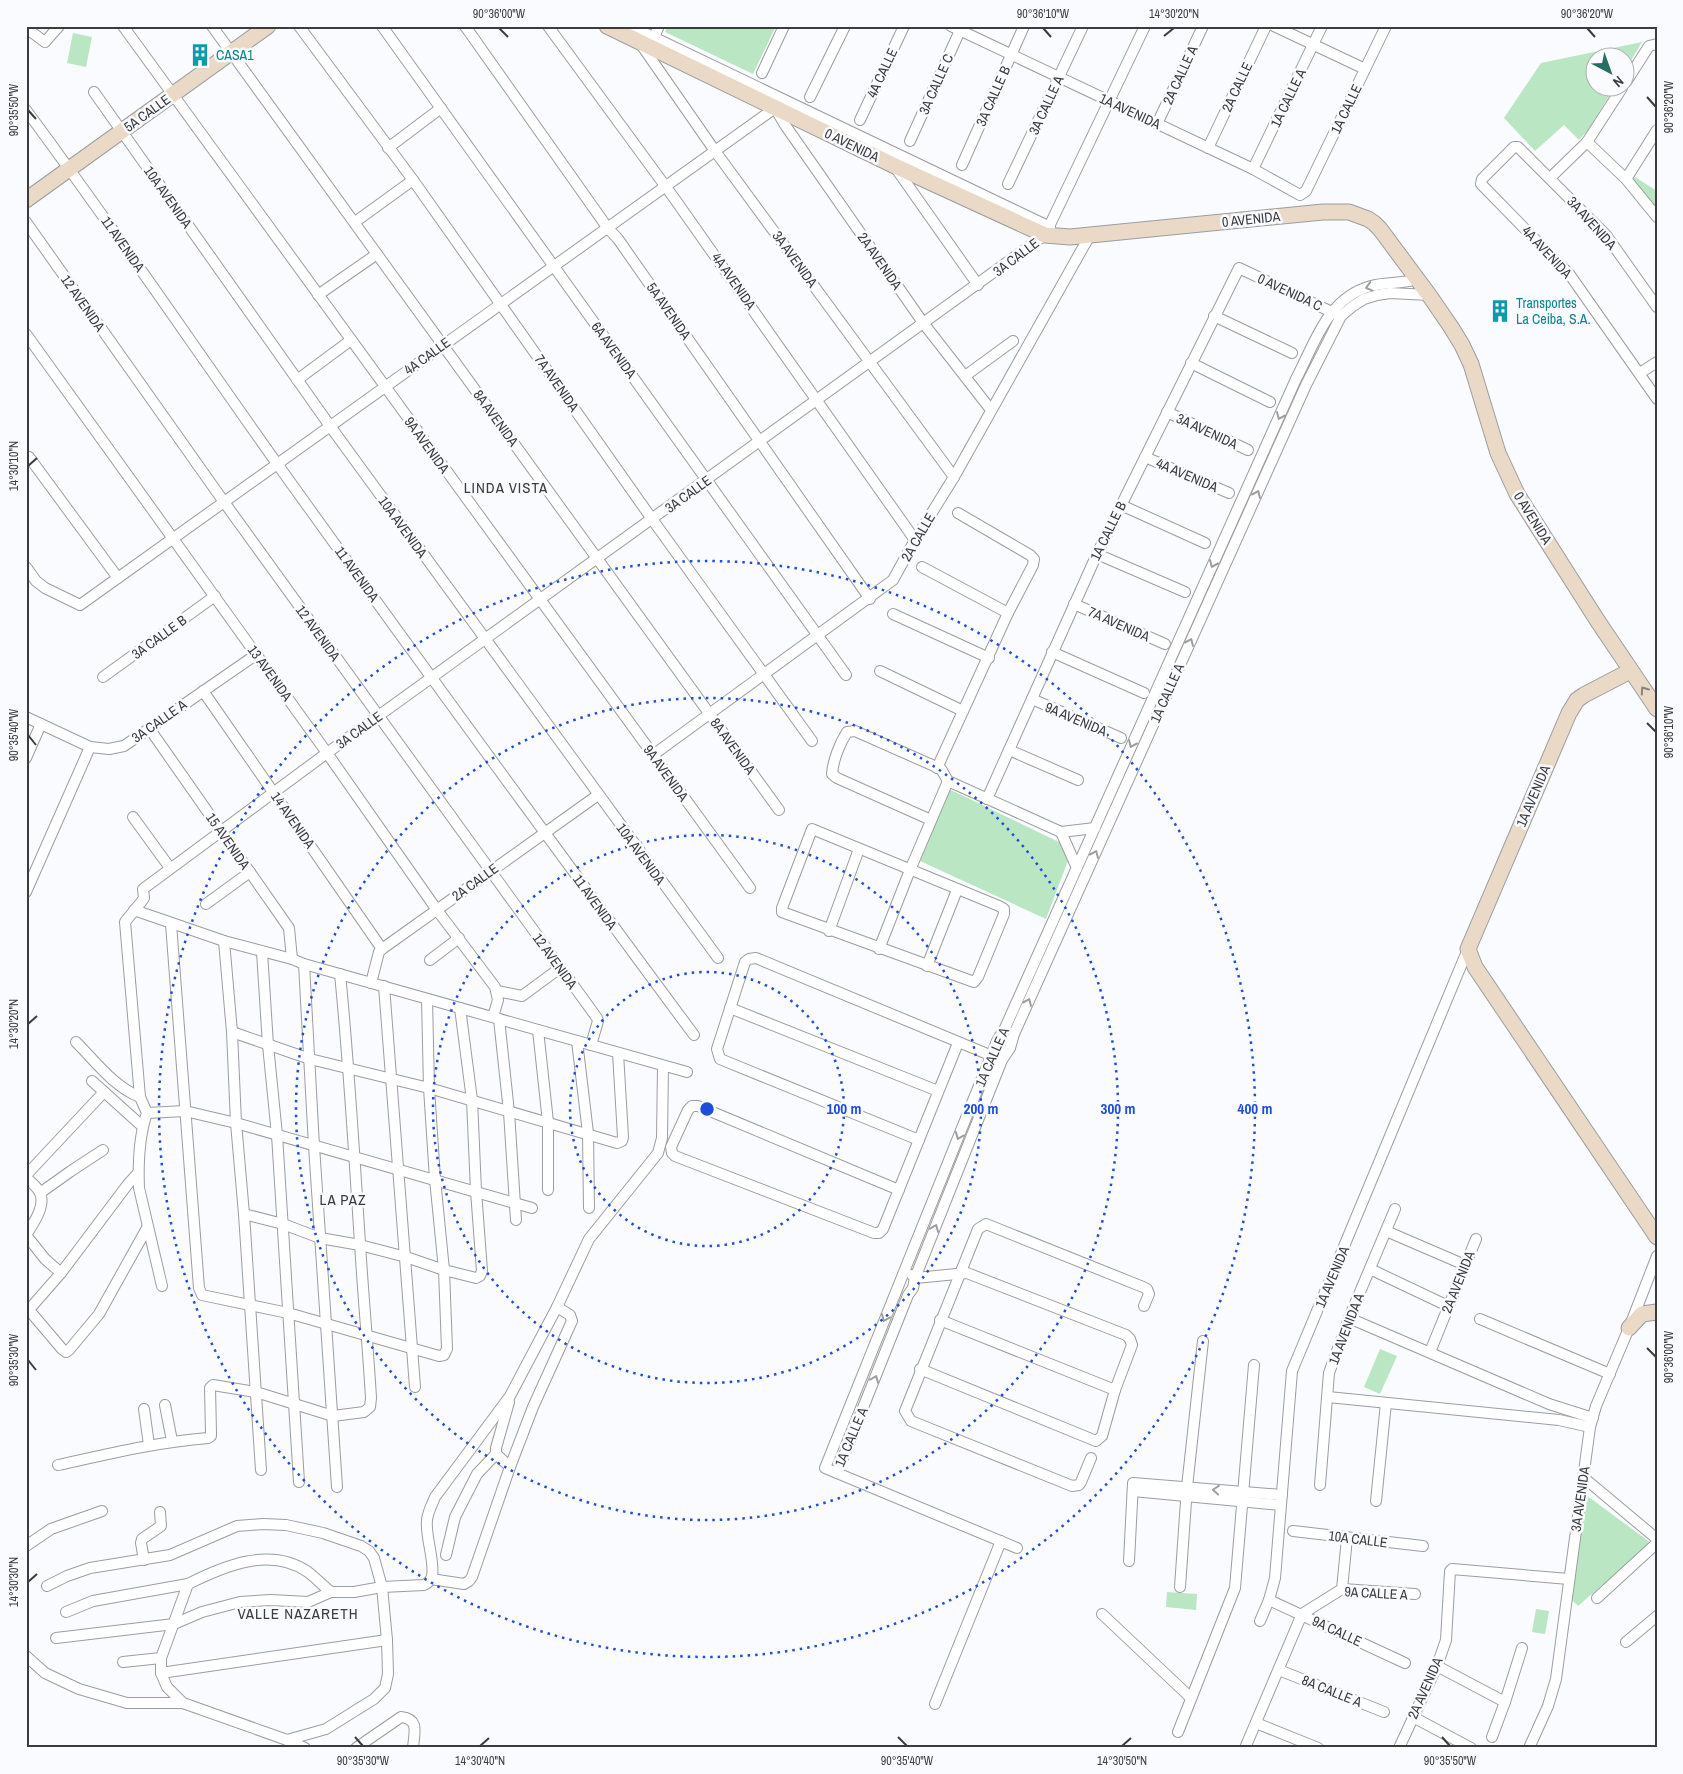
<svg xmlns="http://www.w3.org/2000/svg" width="1683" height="1774" viewBox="0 0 1683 1774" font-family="'Archivo Narrow',sans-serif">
  <rect width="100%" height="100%" fill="#fafbfe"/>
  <!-- green -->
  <g fill="#bbe6c4">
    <path d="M668 26H776L753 74 665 32Z"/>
    <path d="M73 33 92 37 86 67 67 63Z"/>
    <path d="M1642 42 1626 69V58H1596V88H1614L1588 130 1579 140 1564 125 1535 151 1504 118 1541 63Z"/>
    <path d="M1635 177 1657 191V210L1633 180Z"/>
    <path d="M949 789 1065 845 1069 858 1046 919 920 861Z"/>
    <path d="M1380 1349 1397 1356 1380 1394 1364 1387Z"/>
    <path d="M1582 1492 1651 1543 1578 1606 1571 1599Z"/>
    <path d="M1167 1592 1197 1594 1196 1610 1166 1607Z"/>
    <path d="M1536 1609 1549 1611 1545 1634 1532 1632Z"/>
  </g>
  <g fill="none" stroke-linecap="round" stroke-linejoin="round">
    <defs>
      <g id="street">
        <path d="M123 26 750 888"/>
        <path d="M212 26 779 810"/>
        <path d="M299 26 413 180 652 519 812 741"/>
        <path d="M382 26 846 675"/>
        <path d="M465 26 607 227 618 239 870 599"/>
        <path d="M548 26 674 198 915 540"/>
        <path d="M630 26 1050 227"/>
        <path d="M951 26 1253 169 1300 195 1306 191 1386 26"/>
        <path d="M1274 26 1365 69"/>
        <path d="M26 28 45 42 59 26"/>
        <path d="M654 37 659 26"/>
        <path d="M640 43 715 151 954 477"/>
        <path d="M762 73 784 26"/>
        <path d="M1626 82 1649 46 1657 44"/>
        <path d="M94 92 330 426 718 958"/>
        <path d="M810 97 845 26"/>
        <path d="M26 110C113 227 194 347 278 465 415 656 554 846 694 1035"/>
        <path d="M860 120 904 26"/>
        <path d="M1157 124 1203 26"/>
        <path d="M910 141 962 26"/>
        <path d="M1587 142 1626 179 1657 217"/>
        <path d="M388 148 441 108"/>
        <path d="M1208 148 1266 26"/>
        <path d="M962 165 1024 26"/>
        <path d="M895 167 978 285"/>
        <path d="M1253 169 1322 26"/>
        <path d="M1550 178 1587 142 1622 88"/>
        <path d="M1626 179 1657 130"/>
        <path d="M1008 184 1083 26"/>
        <path d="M26 222 224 502 597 1018 598 1021 591 1045"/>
        <path d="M355 222 413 180"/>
        <path d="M318 295 377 254"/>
        <path d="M1657 307 1606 235 1518 147H1514L1482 179 1481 184 1570 275 1657 399"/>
        <path d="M1214 316 1292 353"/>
        <path d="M26 334 327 753 437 910 495 987 498 1000 493 1017"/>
        <path d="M1191 363 1270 402"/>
        <path d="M1640 373 1657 362"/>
        <path d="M965 376 1013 341"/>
        <path d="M297 380 351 340"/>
        <path d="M1167 412 1248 450"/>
        <path d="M29 457 118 578"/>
        <path d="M1145 457 1229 493"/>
        <path d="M1121 505 1205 543"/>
        <path d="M1097 554 1185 592"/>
        <path d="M26 567 36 581 45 588 80 605 775 108 785 125 924 324 991 410"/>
        <path d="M922 567 1008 613"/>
        <path d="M1074 604 1165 644"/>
        <path d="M893 614 989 658"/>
        <path d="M1052 652 1144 693"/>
        <path d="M880 671 963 711"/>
        <path d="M103 677 215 596"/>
        <path d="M203 691 382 949"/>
        <path d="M1032 699 1121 738"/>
        <path d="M26 717 90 747 109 749 124 746 257 654"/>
        <path d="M149 728 289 928 292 959"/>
        <path d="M1009 750 1078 780"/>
        <path d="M653 755 893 580 915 540 954 477 1090 235"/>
        <path d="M26 758 41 724"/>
        <path d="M937 768 1008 613 1033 565 1034 559 1030 555 958 513"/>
        <path d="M987 799 1097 554 1239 268 1336 314"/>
        <path d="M133 817 170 868"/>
        <path d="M931 820 837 778 832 774C833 760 840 743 847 732L855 731 941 769 948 781 1061 832 1095 828"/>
        <path d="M812 829 999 906 1004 909V914L978 977 974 982 782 912V908Z"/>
        <path d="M1061 832 1077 868"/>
        <path d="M26 892 90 747"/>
        <path d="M206 904 250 872"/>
        <path d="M134 910 224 941 292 959 304 964 687 1072"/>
        <path d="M171 924 199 1288 202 1295 288 1313 439 1356 444 1355 447 1349 444 1270 435 1179 429 1088 427 999"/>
        <path d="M829 931 859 849"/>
        <path d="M224 941 232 1032 236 1123 244 1214 261 1470"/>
        <path d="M879 949 910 870 948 781"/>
        <path d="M262 952 268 1045 277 1135 299 1482"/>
        <path d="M430 960 459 938"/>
        <path d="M304 964 314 1146 337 1487"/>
        <path d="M927 966 957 890"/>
        <path d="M371 983 379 952 382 949 598 795"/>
        <path d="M384 986 415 1387"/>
        <path d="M497 991 522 996 560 968"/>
        <path d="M730 1008 938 1091"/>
        <path d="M499 1019 509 1112 516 1220"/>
        <path d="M538 1030 548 1122V1190"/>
        <path d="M232 1032 310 1059 429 1088 617 1143 622 1141 623 1137 618 1053"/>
        <path d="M577 1041 588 1133 589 1208"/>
        <path d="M76 1042C95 1061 114 1087 140 1097"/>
        <path d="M92 1081 142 1126"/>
        <path d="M147 1113 185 1111 236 1123 532 1208"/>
        <path d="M919 1140 720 1059 717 1049 745 962 749 959 756 958 997 1058"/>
        <path d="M899 1190 698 1106H692L688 1110 671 1147 672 1153 675 1156 874 1233H879L883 1229 958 1043"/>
        <path d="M40 1193 71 1171 103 1150"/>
        <path d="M244 1214 283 1224 320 1238 360 1245 406 1257 444 1270 476 1278 480 1276 482 1271 476 1191 472 1100 460 1008"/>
        <path d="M1386 1231 1465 1265"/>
        <path d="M1370 1269 1448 1306"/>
        <path d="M61 1273 45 1259 26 1235C33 1224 46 1206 40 1193 38 1187 30 1182 26 1177L29 1172 104 1092"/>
        <path d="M912 1275 915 1278 967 1273 1126 1335 1130 1339 1132 1345 1115 1390 1102 1436 1096 1441 920 1369"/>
        <path d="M162 1286 139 1188C138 1164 139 1136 147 1113L140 1097 125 922 142 901 144 898 143 889 327 753 1045 235 1145 26"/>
        <path d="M29 1310 62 1349 66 1352 69 1350 99 1314 147 1228"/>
        <path d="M26 1313 61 1273 128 1184 138 1173"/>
        <path d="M1349 1318 1549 1404 1593 1418"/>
        <path d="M1480 1319 1610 1374"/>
        <path d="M940 1320 1115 1390"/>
        <path d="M1430 1352 1476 1239"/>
        <path d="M1328 1397 1559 1420 1590 1427"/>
        <path d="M165 1405 172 1441"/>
        <path d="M144 1409 149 1445"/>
        <path d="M1091 1458 1081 1482 1079 1485 1072 1486 911 1421 905 1411 978 1229 986 1224 1143 1287 1147 1289 1149 1294 1144 1306"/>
        <path d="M58 1465C108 1454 157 1442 208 1438L211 1436V1433L210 1388 213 1385 256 1392 333 1416 364 1412 370 1407 371 1398C368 1346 363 1295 360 1243 354 1153 349 1063 340 974"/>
        <path d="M510 1467 533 1407 572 1321 570 1315 557 1307"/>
        <path d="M837 1473 908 1295 913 1288 915 1278 1002 1060 1010 1048 1014 1034 1306 385 1341 316 1353 306 1364 299 1377 295 1390 293 1429 295"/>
        <path d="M1583 1477 1657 1539"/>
        <path d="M1320 1485 1329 1373 1349 1318 1395 1209"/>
        <path d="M1133 1491 1281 1505"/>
        <path d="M1376 1501 1386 1403"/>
        <path d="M1293 1531 1423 1546"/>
        <path d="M26 1546 51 1529 102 1511"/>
        <path d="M1017 1548 825 1468 997 1041 1005 1028 1296 379C1315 343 1327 298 1371 286 1386 282 1402 284 1417 279"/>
        <path d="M446 1555 455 1517 477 1474 496 1454"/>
        <path d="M144 1560 141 1543 142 1539 161 1526 160 1512"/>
        <path d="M1129 1561 1133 1483 1282 1495"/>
        <path d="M431 1579 464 1584 469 1581 472 1577 510 1467 496 1454V1448L509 1402"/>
        <path d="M47 1586 67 1576 90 1568 170 1555 237 1526 263 1524 286 1525 323 1533 361 1546 369 1551 374 1558 382 1587 387 1640 388 1674 385 1688 374 1699 326 1729 287 1740 183 1703 167 1687 161 1673V1658L188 1584C224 1566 270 1546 308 1572 316 1578 323 1586 331 1592"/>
        <path d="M1180 1587 1187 1487 1203 1341"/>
        <path d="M1342 1589 1347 1538"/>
        <path d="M1597 1598 1657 1543"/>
        <path d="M1269 1600 1405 1663"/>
        <path d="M66 1612 93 1601 188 1584"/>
        <path d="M1102 1614 1191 1698"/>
        <path d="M1260 1621 1269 1600 1275 1578 1292 1371 1468 949"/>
        <path d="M56 1638 174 1624 202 1612 240 1602 271 1600 308 1602 331 1592H354L382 1587 424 1585C428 1583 431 1581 432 1576 435 1561 425 1536 427 1520 428 1511 432 1505 435 1497L510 1396 557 1307 589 1239 658 1153 662 1138 663 1066"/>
        <path d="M1626 1642 1657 1616"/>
        <path d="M26 1656 45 1673 79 1689 127 1703H183"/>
        <path d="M123 1662 161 1658"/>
        <path d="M1437 1666 1505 1702 1522 1648"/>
        <path d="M1279 1670 1384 1712"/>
        <path d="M161 1673 387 1640"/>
        <path d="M935 1704 1001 1541"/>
        <path d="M1413 1717 1471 1748"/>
        <path d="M1256 1723 1318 1748"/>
        <path d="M1178 1732 1235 1588 1254 1365"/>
        <path d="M1492 1737 1505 1702"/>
        <path d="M287 1740 305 1748"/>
        <path d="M356 1748 401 1717C420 1719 414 1733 413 1748"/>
        <path d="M1245 1748 1302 1614 1342 1589 1415 1594"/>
        <path d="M1399 1748 1437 1666 1446 1640 1450 1571 1452 1569 1569 1579"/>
        <path d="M1529 1748 1548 1706 1556 1679 1590 1427 1596 1406 1629 1328 1657 1256"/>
      </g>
      <g id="secondary">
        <path d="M607 26 895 166 1045 235 1070 237 1323 212H1349L1368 219 1374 223 1380 229 1429 295 1451 327 1462 345 1471 364 1498 453 1517 494 1597 620 1657 709"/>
        <path d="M26 200 268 26"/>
        <path d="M1630 671 1584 695 1577 700 1569 713 1468 949 1475 967 1657 1237"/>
        <path d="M1629 1328 1642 1314 1657 1312"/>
      </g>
    </defs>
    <!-- street casing -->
    <use href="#street" stroke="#9b9da1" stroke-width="12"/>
    <!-- secondary casing -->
    <use href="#secondary" stroke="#9b9da1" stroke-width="17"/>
    <!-- street -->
    <use href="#street" stroke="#fff" stroke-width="10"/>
    <!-- secondary -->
    <use href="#secondary" stroke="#ead9c7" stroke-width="15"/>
  </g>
  <!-- one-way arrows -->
  <defs><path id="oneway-chevron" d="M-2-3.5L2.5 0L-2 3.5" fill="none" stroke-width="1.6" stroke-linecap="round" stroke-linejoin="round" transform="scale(1.25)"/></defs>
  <g stroke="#9e9e9e">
    <use href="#oneway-chevron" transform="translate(1369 287) rotate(165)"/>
    <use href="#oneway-chevron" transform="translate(1280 416) rotate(114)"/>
    <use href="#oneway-chevron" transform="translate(1257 494) rotate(-66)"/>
    <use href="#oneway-chevron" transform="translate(1213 564) rotate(114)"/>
    <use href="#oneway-chevron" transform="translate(1190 642) rotate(-66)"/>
    <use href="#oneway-chevron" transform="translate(1132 744) rotate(114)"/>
    <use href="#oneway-chevron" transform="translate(1095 854) rotate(-66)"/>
    <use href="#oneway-chevron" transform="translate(1028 1002) rotate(-66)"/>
    <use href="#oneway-chevron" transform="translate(959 1136) rotate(112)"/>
    <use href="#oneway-chevron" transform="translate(935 1228) rotate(-68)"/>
    <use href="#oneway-chevron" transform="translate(885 1318) rotate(112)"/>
    <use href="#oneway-chevron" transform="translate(875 1379) rotate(-68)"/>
    <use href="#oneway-chevron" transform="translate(1216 1490) rotate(-175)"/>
  </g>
  <use stroke="#8a837c" href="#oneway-chevron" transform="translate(1644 690) rotate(-125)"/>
  <!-- ticks -->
  <path fill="none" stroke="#3c3c3e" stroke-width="2" d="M499 28 508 37M1043 28 1051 37M1587 28 1595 37M1164 36 1174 28M1647 97 1656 107M28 110 36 119M28 466 37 458M1647 723 1656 732M28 735 36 745M28 1024 37 1016M1647 1348 1656 1357M28 1360 36 1370M28 1582 37 1574M355 1737 363 1746M898 1737 907 1746M1442 1737 1450 1746M480 1746 489 1738M1122 1746 1131 1738"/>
  <!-- distance rings -->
  <g fill="none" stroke="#1d4ed8" stroke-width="2.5" stroke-dasharray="2.5 5">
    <circle cx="707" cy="1109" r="137"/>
    <circle cx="707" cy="1109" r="274"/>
    <circle cx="707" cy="1109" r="411"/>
    <circle cx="707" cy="1109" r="548"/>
  </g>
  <!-- icons -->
  <defs>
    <symbol id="building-bare" viewBox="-9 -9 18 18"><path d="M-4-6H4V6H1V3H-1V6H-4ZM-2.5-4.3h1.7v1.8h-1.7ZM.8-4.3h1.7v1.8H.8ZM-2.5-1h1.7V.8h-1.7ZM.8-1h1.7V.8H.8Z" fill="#0f9aa8" stroke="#fafbfe" stroke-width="2.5" paint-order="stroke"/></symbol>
  </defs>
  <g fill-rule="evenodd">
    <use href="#building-bare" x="184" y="39" width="32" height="32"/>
    <use href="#building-bare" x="1484" y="295" width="32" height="32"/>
  </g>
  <g text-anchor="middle" stroke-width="5" stroke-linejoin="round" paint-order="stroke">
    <!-- culture labels -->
    <g font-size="14" fill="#0d838f" stroke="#fafbfe" text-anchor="start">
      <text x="216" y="60">CASA1</text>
      <text x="1516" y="308">Transportes<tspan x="1516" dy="16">La Ceiba, S.A.</tspan></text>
    </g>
    <!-- street labels -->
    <g font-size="14" fill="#3c3c3e" stroke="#fafbfe">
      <text transform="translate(882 73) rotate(-65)" y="5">4A CALLE</text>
      <text transform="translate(1180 75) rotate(-65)" y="5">2A CALLE A</text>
      <text transform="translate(936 84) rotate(-66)" y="5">3A CALLE C</text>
      <text transform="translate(1237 87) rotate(-65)" y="5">2A CALLE</text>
      <text transform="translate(993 96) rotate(-66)" y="5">3A CALLE B</text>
      <text transform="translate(1288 98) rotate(-64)" y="5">1A CALLE A</text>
      <text transform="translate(1046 105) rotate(-65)" y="5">3A CALLE A</text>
      <text transform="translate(1346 109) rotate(-64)" y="5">1A CALLE</text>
      <text transform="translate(1130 111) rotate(25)" y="5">1A AVENIDA</text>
      <text transform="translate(147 113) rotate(-36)" y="5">5A CALLE</text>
      <text transform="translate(852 145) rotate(26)" y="5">0 AVENIDA</text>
      <text transform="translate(168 197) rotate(55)" y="5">10A AVENIDA</text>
      <text transform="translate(1251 219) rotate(-6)" y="5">0 AVENIDA</text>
      <text transform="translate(1592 223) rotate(48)" y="5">3A AVENIDA</text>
      <text transform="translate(123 244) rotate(55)" y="5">11 AVENIDA</text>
      <text transform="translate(1547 252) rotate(47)" y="5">4A AVENIDA</text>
      <text transform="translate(1016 257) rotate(-37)" y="5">3A CALLE</text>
      <text transform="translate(795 259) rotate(54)" y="5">3A AVENIDA</text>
      <text transform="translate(880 261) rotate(55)" y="5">2A AVENIDA</text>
      <text transform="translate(734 281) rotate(55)" y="5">4A AVENIDA</text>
      <text transform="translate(1290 292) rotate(25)" y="5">0 AVENIDA C</text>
      <text transform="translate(83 303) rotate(55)" y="5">12 AVENIDA</text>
      <text transform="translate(669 311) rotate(55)" y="5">5A AVENIDA</text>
      <text transform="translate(614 350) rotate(54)" y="5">6A AVENIDA</text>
      <text transform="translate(427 356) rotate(-36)" y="5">4A CALLE</text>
      <text transform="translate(557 383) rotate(55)" y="5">7A AVENIDA</text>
      <text transform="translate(496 418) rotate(54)" y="5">8A AVENIDA</text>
      <text transform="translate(1207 431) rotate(25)" y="5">3A AVENIDA</text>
      <text transform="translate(427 445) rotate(54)" y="5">9A AVENIDA</text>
      <text transform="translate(1187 475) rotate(23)" y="5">4A AVENIDA</text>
      <text transform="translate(688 494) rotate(-36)" y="5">3A CALLE</text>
      <text transform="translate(1533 518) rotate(58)" y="5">0 AVENIDA</text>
      <text transform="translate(403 527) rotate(54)" y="5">10A AVENIDA</text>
      <text transform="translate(1108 531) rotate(-64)" y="5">1A CALLE B</text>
      <text transform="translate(918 537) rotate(-60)" y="5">2A CALLE</text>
      <text transform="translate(357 574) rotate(54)" y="5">11 AVENIDA</text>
      <text transform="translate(1119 624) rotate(24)" y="5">7A AVENIDA</text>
      <text transform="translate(318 633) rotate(54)" y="5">12 AVENIDA</text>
      <text transform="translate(159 637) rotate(-36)" y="5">3A CALLE B</text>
      <text transform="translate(270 673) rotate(54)" y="5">13 AVENIDA</text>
      <text transform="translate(1167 693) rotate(-66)" y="5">1A CALLE A</text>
      <text transform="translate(1076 719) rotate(23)" y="5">9A AVENIDA</text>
      <text transform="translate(159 721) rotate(-35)" y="5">3A CALLE A</text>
      <text transform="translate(359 730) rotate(-36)" y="5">3A CALLE</text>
      <text transform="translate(733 746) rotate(54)" y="5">8A AVENIDA</text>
      <text transform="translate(666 773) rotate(54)" y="5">9A AVENIDA</text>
      <text transform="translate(1533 796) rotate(-67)" y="5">1A AVENIDA</text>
      <text transform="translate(293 820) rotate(55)" y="5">14 AVENIDA</text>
      <text transform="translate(228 841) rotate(55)" y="5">15 AVENIDA</text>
      <text transform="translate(641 854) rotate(54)" y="5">10A AVENIDA</text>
      <text transform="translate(475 882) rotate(-36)" y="5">2A CALLE</text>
      <text transform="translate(595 902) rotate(54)" y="5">11 AVENIDA</text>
      <text transform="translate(555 961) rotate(54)" y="5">12 AVENIDA</text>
      <text transform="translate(992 1057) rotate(-66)" y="5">1A CALLE A</text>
      <text transform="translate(1332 1277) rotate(-67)" y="5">1A AVENIDA</text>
      <text transform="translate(1458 1282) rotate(-68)" y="5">2A AVENIDA</text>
      <text transform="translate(1346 1329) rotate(-69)" y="5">1A AVENIDA A</text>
      <text transform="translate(851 1437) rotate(-67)" y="5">1A CALLE A</text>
      <text transform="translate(1580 1499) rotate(-82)" y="5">3A AVENIDA</text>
      <text transform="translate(1358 1539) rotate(7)" y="5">10A CALLE</text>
      <text transform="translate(1376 1593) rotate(3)" y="5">9A CALLE A</text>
      <text transform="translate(1337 1631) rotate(25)" y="5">9A CALLE</text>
      <text transform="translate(1425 1688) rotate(-66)" y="5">2A AVENIDA</text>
      <text transform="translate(1332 1691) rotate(22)" y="5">8A CALLE A</text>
    </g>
    <!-- neighbourhood labels -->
    <g font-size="15" letter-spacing="1" fill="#3c3c3e" stroke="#fafbfe">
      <text x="506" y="493">LINDA VISTA</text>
      <text x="343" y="1205">LA PAZ</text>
      <text x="298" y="1619">VALLE NAZARETH</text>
    </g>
  </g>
  <circle cx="707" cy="1109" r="8" fill="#1d4ed8" stroke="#fafbfe" stroke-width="2.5"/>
  <g font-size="15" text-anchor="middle" font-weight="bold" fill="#1d4ed8" stroke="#fafbfe" stroke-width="5" stroke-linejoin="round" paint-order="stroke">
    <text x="844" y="1114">100 m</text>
    <text x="981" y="1114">200 m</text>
    <text x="1118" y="1114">300 m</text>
    <text x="1255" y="1114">400 m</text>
  </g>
  <!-- border -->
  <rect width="1683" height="1774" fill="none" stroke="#fafbfe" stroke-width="55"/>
  <!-- north arrow -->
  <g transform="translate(1610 72) rotate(139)"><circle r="24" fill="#fafbfe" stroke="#aeafb1"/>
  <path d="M0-4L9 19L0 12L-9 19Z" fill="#276d61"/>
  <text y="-8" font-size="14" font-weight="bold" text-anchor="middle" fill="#3c3c3e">N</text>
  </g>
  <rect x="28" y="28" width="1628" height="1718" fill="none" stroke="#3c3c3e" stroke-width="2"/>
  <g font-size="12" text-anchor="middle" fill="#3c3c3e">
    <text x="499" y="18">90°36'00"W</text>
    <text x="1043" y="18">90°36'10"W</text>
    <text x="1174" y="18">14°30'20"N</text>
    <text x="1587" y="18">90°36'20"W</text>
    <text transform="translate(1669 107) rotate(-90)" y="4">90°36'20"W</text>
    <text transform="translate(14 110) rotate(-90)" y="4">90°35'50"W</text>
    <text transform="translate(14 466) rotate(-90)" y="4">14°30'10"N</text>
    <text transform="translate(1669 732) rotate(-90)" y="4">90°36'10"W</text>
    <text transform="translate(14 735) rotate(-90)" y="4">90°35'40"W</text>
    <text transform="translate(14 1024) rotate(-90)" y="4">14°30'20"N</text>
    <text transform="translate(1669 1357) rotate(-90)" y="4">90°36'00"W</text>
    <text transform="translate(14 1360) rotate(-90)" y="4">90°35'30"W</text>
    <text transform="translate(14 1582) rotate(-90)" y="4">14°30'30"N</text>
    <text x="363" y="1765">90°35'30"W</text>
    <text x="480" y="1765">14°30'40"N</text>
    <text x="907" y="1765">90°35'40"W</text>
    <text x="1122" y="1765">14°30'50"N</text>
    <text x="1450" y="1765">90°35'50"W</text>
  </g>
</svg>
